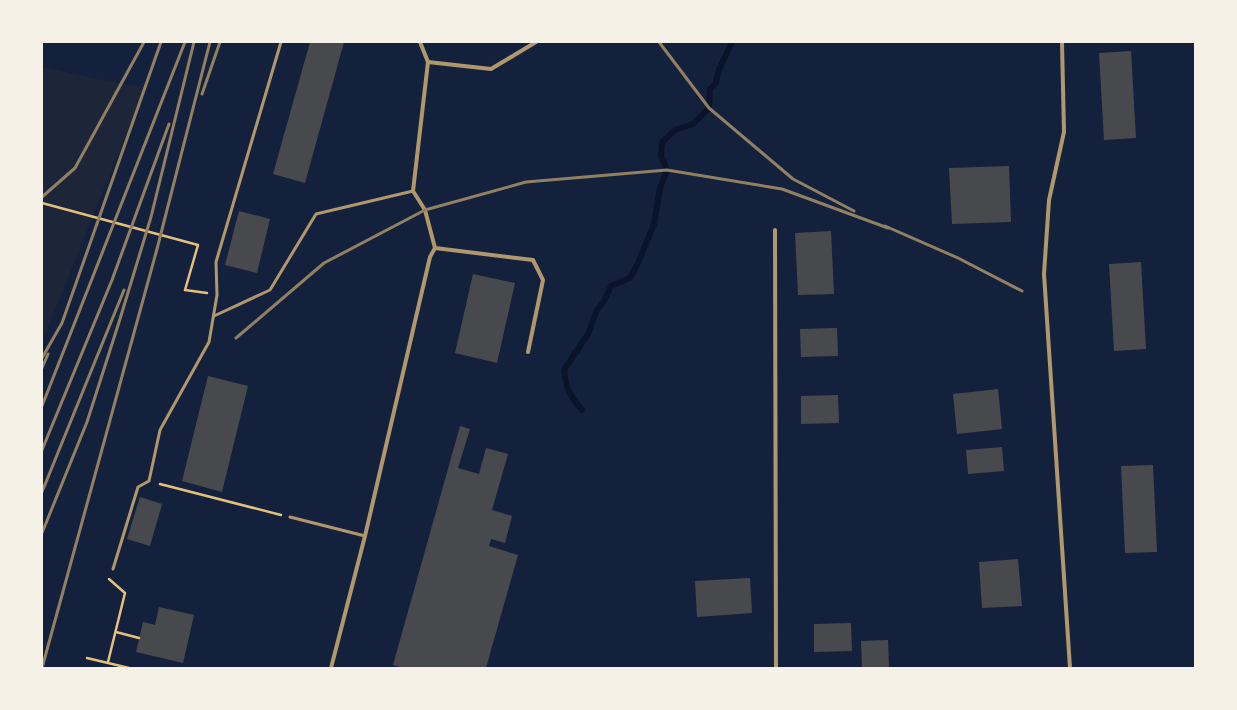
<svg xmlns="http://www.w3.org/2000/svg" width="1237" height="710" viewBox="0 0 1237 710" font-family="'Sofia Sans Condensed',sans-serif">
  <rect width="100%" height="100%" fill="#14213d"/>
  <!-- green -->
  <path fill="#1d2539" d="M42 67 97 79 145 87 42 342Z"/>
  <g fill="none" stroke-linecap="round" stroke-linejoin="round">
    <!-- stream -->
    <path stroke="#0b132b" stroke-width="6" d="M582 410C570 396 566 389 564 370L588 334 597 310 604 301 611 286 630 278 638 263 654 224 660 188 667 170 661 156 662 142 675 130 693 124 709 108 710 89 716 83 718 72 732 42"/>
  </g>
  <!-- building -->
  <g fill="#48494c">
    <path d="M310 42H344L305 183 273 174Z"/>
    <path d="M1131 51 1136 138 1104 140 1099 53Z"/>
    <path d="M1009 166 1011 222 952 224 949 168Z"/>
    <path d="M239 211 270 219 257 273 225 265Z"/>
    <path d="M831 231 834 294 798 295 795 233Z"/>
    <path d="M1141 262 1146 349 1114 351 1109 264Z"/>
    <path d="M473 274 515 283 497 363 455 353Z"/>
    <path d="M837 328 838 356 801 357 800 329Z"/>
    <path d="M208 376 248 386 222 492 182 481Z"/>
    <path d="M998 389 1002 429 957 434 953 394Z"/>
    <path d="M838 395 839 423 801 424V396Z"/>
    <path d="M460 426 470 429 458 468 479 474 486 448 508 454 492 510 512 516 505 543 491 539 489 546 518 555 486 668H404L393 665Z"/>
    <path d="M1002 447 1004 471 968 474 966 450Z"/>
    <path d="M1153 465 1157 552 1125 553 1121 466Z"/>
    <path d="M140 497 162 504 150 546 127 539Z"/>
    <path d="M1018 559 1022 606 982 608 979 562Z"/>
    <path d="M750 578 752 613 697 617 695 581Z"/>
    <path d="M159 607 194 615 183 663 136 652 143 622 155 625Z"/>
    <path d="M851 623 852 651 814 652V624Z"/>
    <path d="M888 640 889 668H862L861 641Z"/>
  </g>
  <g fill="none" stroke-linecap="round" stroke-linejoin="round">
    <!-- path -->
    <g stroke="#e5c07b" stroke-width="2.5">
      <path d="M42 203 198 245 185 290 207 293"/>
      <path d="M160 484 281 515"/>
      <path d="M116 632 139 638"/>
      <path d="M87 658 129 668"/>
      <path d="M108 662 125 593 109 579"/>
    </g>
    <!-- service -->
    <g stroke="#b1986c" stroke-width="3">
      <path d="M214 316 270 290 316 214 413 191"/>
      <path d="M290 517 365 536"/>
      <path d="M113 569 138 487 149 481 160 430 209 342 217 295 216 262 281 42"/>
    </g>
    <!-- minor -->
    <g stroke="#b1986c" stroke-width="4">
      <path d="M420 42 428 62 413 191 425 210 435 248 533 260 543 280 528 352"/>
      <path d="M1062 42 1064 132 1049 200 1044 274 1070 668"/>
      <path d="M428 62 491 69 536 42"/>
      <path d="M775 230 776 668"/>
      <path d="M331 668 365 536 430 257 435 248"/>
    </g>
    <!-- rail -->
    <g stroke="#918062" stroke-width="3">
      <path d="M659 42 709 108 793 179 854 211"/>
      <path d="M202 94 220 42"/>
      <path d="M42 197 75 168 144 42"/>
      <path d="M885 226 958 258 1022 291"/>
      <path d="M236 338 324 263 425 210 526 182 667 170 782 189 888 228"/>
      <path d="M42 358 62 323 161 42"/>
      <path d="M42 368 48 354"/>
      <path d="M42 406 185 42"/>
      <path d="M42 450 112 280 169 124"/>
      <path d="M42 492 124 290"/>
      <path d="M42 533 87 422 120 319 151 217 194 42"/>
      <path d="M42 668 157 249 210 42"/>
    </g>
  </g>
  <!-- border -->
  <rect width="1237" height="710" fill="none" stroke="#f6f1e7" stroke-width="86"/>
</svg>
